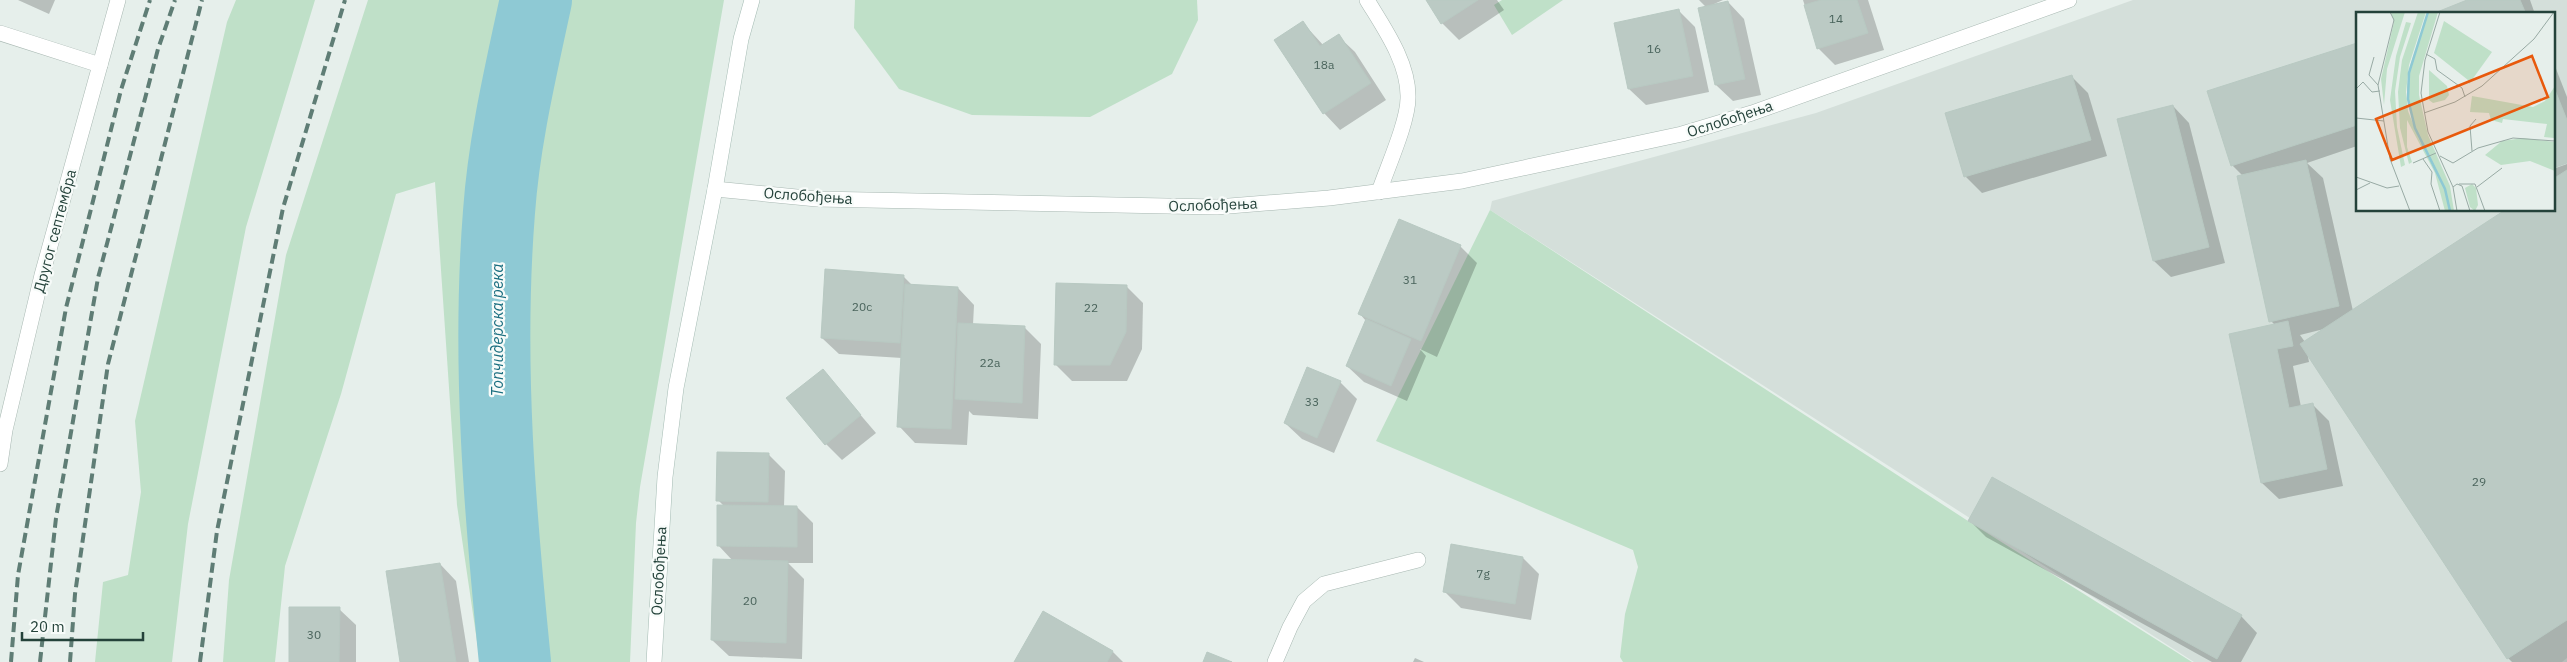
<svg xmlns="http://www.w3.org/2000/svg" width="2567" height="662" viewBox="0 0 2567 662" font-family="'IBM Plex Sans',sans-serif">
  <rect width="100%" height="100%" fill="#e6efeb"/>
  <!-- built -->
  <path fill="#d4dfda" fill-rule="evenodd" d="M2133 0H2567V658L2562 662H2194L1490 210 1492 201 1816 113ZM2357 14H2553V210H2357Z"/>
  <!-- green -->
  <g fill="#bfe0c8">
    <path d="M236 0H315L246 227 188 524 172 662H95L103 582 128 575 141 492 135 421 227 22Z"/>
    <path d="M368 0H512L494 61 476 384 491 606 516 585 495 308 537 0H724L640 487 636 523 630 662H480L457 505 435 182 396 194 341 394 285 566 275 662H223L229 580 286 255Z"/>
    <path d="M855 0H1197L1198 20 1172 74 1090 117 972 115 899 89 854 28Z"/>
    <path d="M1502 0H1563L1512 35 1494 5Z"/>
    <path d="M1490 210 1968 521 2192 662H1623L1620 657 1625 614 1638 567 1633 550 1376 441Z"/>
  </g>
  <!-- shadow -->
  <g fill="#0003" fill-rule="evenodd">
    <path d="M18 0H55L49 14Z"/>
    <path d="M1427 0H1497L1504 10 1459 40 1442 23Z"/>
    <path d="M1699 0H1723L1714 4 1728 2 1744 19 1761 95 1733 101 1716 85 1706 7Z"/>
    <path d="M1803 0H1868L1884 50 1835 65 1819 49Z"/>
    <path d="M2471 0H2530L2535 14H2435Z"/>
    <path d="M1678 10 1695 27 1709 92 1646 105 1629 89Z"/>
    <path d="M1303 23 1324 46 1338 36 1355 52 1386 100 1340 130 1324 113Z"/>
    <path d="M2357 45V146L2307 163 2323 178 2353 311 2507 210H2553V169L2567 164V662H2512L2508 658 2307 351 2309 362 2293 366 2301 407 2313 405 2329 421 2343 486 2279 499 2262 483 2231 335 2275 325 2271 321 2243 176 2232 165ZM2324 329 2305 342 2300 335Z"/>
    <path d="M2553 61 2567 97V161L2553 167Z"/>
    <path d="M2072 77 2088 93 2107 156 1982 193 1965 176Z"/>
    <path d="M2173 106 2189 123 2225 263 2171 277 2154 261 2119 120Z"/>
    <path d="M1460 246 1477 263 1437 357 1420 349 1426 356 1407 401 1364 382 1347 366 1366 321 1360 314Z"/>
    <path d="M903 276 913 286 958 288 974 305 973 325 1025 328 1041 344 1038 419 973 415 969 411 967 445 915 443 899 426 902 358 839 354 822 338Z"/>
    <path d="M1126 286 1143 303 1142 349 1127 381H1072L1055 364Z"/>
    <path d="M822 370 876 433 842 460 826 444Z"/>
    <path d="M1340 382 1357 399 1334 453 1302 439 1285 423Z"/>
    <path d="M768 454 785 471 784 507H797L813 523V563H788L804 579 802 659 729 656 712 640 733 561 718 545 724 506 718 500Z"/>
    <path d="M1969 520 2241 616 2257 633 2241 662H2212L1986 537Z"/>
    <path d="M1523 558 1539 574 1531 620 1461 608 1444 591Z"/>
    <path d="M440 564 456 581 469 662H401Z"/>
    <path d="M339 609 356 625V662H290Z"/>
    <path d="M1113 652 1123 662H1016Z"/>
    <path d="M1415 658 1424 662H1413Z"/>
  </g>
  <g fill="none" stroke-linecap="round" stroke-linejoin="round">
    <!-- river -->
    <path stroke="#8ec9d4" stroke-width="72" d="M515 662C500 513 487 363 499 212 504 141 521 70 536 0"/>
  </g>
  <!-- building -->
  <g fill="#bbcac4" stroke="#b8c9c2">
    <path d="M1426 0H1478L1441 24Z"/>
    <path d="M1821 0H1857L1868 33 1817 49 1804 5Z"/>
    <path d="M2467 0H2520L2526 14H2432Z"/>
    <path d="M1728 1 1745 79 1715 85 1698 8Z"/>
    <path d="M1679 9 1693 76 1628 89 1614 23Z"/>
    <path d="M1303 21 1320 46 1339 34 1371 83 1323 114 1274 40Z"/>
    <path d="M2357 43V125L2231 166 2207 91Z"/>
    <path d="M2072 75 2091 140 1964 177 1945 113Z"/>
    <path d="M2553 85 2567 120V163L2553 168Z"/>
    <path d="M2173 105 2209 247 2153 261 2117 119Z"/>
    <path d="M2306 160 2339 306 2269 322 2237 176Z"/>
    <path d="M2567 170V620L2507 659 2300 344 2505 210H2553V179Z"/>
    <path d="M1399 219 1461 245 1421 341 1358 314Z"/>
    <path d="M825 269 904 275 900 343 821 338Z"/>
    <path d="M1056 283 1127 285 1126 332 1110 365H1054Z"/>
    <path d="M905 284 958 287 951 429 897 427Z"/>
    <path d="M1366 319 1411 339 1391 386 1346 366Z"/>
    <path d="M2288 321 2293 346 2277 349 2289 408 2313 403 2327 469 2261 483 2229 334Z"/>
    <path d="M958 323 1025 326 1022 403 955 399Z"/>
    <path d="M1307 367 1341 381 1317 438 1284 423Z"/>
    <path d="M823 369 861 415 825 445 786 398Z"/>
    <path d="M717 452 769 453 768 502 716 501Z"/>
    <path d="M1992 477 2242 615 2217 659 1968 521Z"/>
    <path d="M717 505 797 506V547L717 546Z"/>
    <path d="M1451 544 1523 557 1515 604 1443 592Z"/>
    <path d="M713 559 788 561 786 643 711 640Z"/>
    <path d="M440 563 456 662H400L386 571Z"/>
    <path d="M289 607H340L339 662H289Z"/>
    <path d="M1043 611 1113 651 1107 662H1014Z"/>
    <path d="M1207 652 1232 662H1203Z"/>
  </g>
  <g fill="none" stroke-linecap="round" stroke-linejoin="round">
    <defs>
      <g id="lane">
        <path d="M1367 0C1384 28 1409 63 1408 98 1408 122 1387 168 1379 192"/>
        <path d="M1275 662 1290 627 1304 601 1324 584 1418 560"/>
      </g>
      <g id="street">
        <path d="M0 33 100 65"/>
        <path d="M715 189 817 199 1217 207 1329 198 1462 181 1682 134 1752 113 2069 0"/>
        <path d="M0 464 5 430 42 275 118 0"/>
      </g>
      <path id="secondary" d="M654 662 665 477 676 388 715 189 741 39 752 0"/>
    </defs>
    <!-- lane casing -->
    <use href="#lane" stroke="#a8b8b2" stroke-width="16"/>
    <!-- street casing -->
    <use href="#street" stroke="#a8b8b2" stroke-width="16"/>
    <!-- secondary casing -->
    <use href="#secondary" stroke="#a4bbb3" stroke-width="16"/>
    <!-- lane -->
    <use href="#lane" stroke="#fff" stroke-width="15"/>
    <!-- street -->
    <use href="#street" stroke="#fff" stroke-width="15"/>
    <!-- secondary -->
    <use href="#secondary" stroke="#fff" stroke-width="15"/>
    <!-- rail -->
    <g stroke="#5f7d75" stroke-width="4" stroke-dasharray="10 5" stroke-linecap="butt">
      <path d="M11 662 18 575 66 308 121 90 150 0"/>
      <path d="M40 662 56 518 98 278 158 49 175 0"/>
      <path d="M70 662 75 594 108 364 202 0"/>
      <path d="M200 662 217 531 283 208 345 0"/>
    </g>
  </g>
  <g text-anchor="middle" stroke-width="4.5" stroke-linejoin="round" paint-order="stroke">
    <!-- number labels -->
    <g font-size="12" fill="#4a645c">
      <text x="1836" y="23">14</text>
      <text x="1654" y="53">16</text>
      <text x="1324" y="69">18a</text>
      <text x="1410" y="284">31</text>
      <text x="862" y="311">20c</text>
      <text x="1091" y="312">22</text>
      <text x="990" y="367">22a</text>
      <text x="1312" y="406">33</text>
      <text x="2479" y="486">29</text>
      <text x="1483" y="578">7g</text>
      <text x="750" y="605">20</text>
      <text x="314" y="639">30</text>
    </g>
    <!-- street labels -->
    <g font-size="15" fill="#24423a" stroke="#f7fbf9">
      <text transform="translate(1730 119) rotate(-18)" y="5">Ослобођења</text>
      <text transform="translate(808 196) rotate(4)" y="5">Ослобођења</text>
      <text transform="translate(1213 205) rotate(-2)" y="5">Ослобођења</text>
      <text transform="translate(55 231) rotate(-75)" y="5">Другог септембра</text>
      <text transform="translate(659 571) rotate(-87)" y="5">Ослобођења</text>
    </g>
    <!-- water labels -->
    <g font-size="16" font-style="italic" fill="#1c6f80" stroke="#f7fbf9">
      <text transform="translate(497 330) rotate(-90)" y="6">Топчидерска река</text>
    </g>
  </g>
  <!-- overview -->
  <g transform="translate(2356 12)">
    <rect width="199" height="199" fill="#e6efeb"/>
    <path d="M35 0H49L31 57 28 93 25 67 38 10ZM62 0H70L53 53 50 80 52 99 65 132 52 93 51 75 54 54 72 0H82L63 64V83L72 123 94 174 98 199H89L79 161 51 108V135L56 150 53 152 44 116 42 80 46 48ZM88 9 136 40 113 72 112 68 78 41ZM50 10 55 11 44 45 39 79 41 115 49 153 45 155 34 88 40 44ZM73 58 91 74 93 83 89 88 77 91 73 88ZM199 74 198 126 188 125 191 112 147 107 146 111 135 108 133 101 114 100 116 84 177 95 189 89ZM167 126 199 130V159L174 149 145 153 129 143 146 129ZM116 172 120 176 122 193 119 199 114 195 109 176Z" fill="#bfe0c8"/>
    <path fill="none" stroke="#8ec9d4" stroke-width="2.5" d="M72 0 53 61 52 87 59 116 89 177 94 199"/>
    <path fill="none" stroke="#98aaa4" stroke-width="1" d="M34 0 38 8 22 73 34 147 54 199M84 0 69 48 65 81 72 120 97 175 101 199M70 42 79 47 81 58 106 76 109 85M18 45 13 63 22 73M0 77 7 70 16 80 24 79M68 101 99 90 126 74 178 27 198 0M0 106 28 109M116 139 114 114 120 107M84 144 97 151 122 136 157 126 199 129M67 147 76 160 75 172 84 199M57 151 80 141M0 165 31 176 43 174M103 172H119L129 199M97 175 101 172 106 174 114 199M121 175 146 156M0 178 14 171"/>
    <path fill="#e8590c" fill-opacity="0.15" stroke="#e8590c" stroke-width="2.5" d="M176 44 192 85 36 148 20 107Z"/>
    <rect width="199" height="199" fill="none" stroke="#24423a" stroke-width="2.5"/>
  </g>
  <!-- scale -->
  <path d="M22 632v8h121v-8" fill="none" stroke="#24423a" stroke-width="2.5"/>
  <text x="30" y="632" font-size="15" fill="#24423a" stroke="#f7fbf9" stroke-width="4" paint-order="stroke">20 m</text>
</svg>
